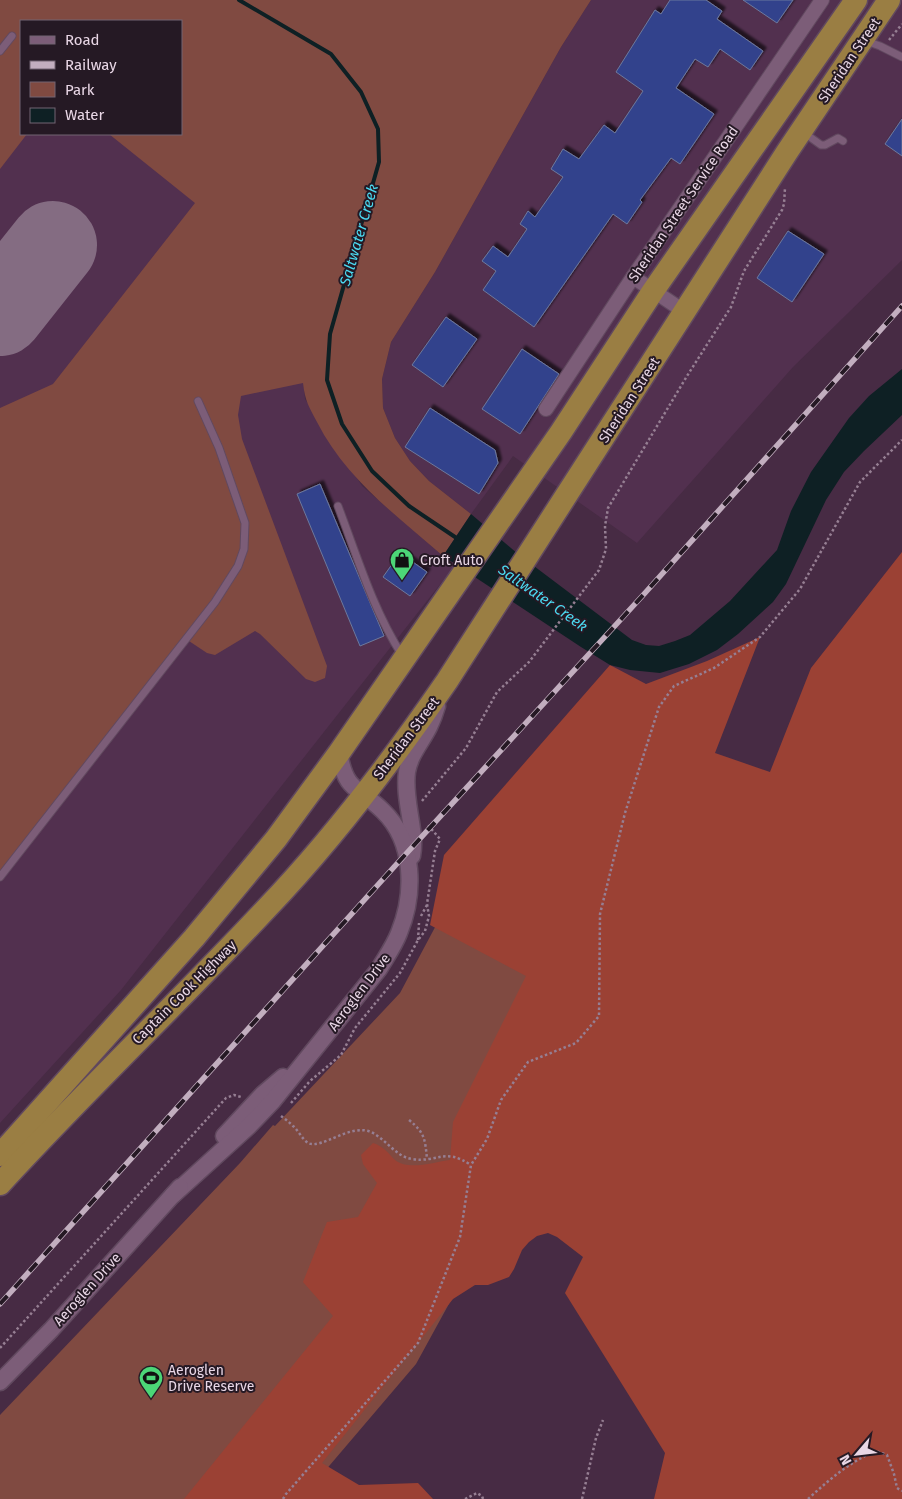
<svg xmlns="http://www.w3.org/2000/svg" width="902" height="1499" viewBox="0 0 902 1499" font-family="'Fira Sans',sans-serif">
  <defs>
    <filter id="shadow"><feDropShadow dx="3.5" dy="-3.5" stdDeviation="1" flood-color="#0009"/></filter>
  </defs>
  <rect width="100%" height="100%" fill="#472b44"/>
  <!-- built -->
  <g fill="#52304f" fill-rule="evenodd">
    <path d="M0 0H156L233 44 301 357 305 399 362 486 443 556 456 564 121 990 0 1123ZM21 21H181V134H21Z"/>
    <path d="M591 0H902V260L793 367 637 543 513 456 471 514 429 481 410 461 395 438 383 408 382 379 391 342 435 272 561 47Z"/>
  </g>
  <!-- green -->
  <g fill="#804a41">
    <path d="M0 0H591L561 47 435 272 391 342 382 379 383 408 395 438 410 461 429 481 471 514 443 556C396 515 346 479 317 422 309 407 305 401 303 383L241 396 238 415 242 439 327 666 325 678 315 682 306 679 260 634 255 631 215 655 207 653 186 639 0 877V408L53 384 195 203 109 134H181V21H21V134H27L0 169Z"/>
    <path d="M441 916 574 973 479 1249 416 1364 301 1499H0V1415L240 1163 273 1125 275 1126 400 993Z"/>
  </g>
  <!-- forest -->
  <path fill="#9b4134" d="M902 552V1499H654L665 1453 565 1293 583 1257 557 1237 548 1233 537 1236 529 1242 522 1250 514 1269 509 1277 488 1285H475L453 1299 322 1463 359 1485 418 1483 433 1499H184L333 1316 303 1282 327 1222 358 1217 377 1183 363 1164 361 1155 373 1143C383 1146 388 1153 395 1160 409 1171 434 1162 450 1160L453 1122 526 976 430 925 444 855 610 665 646 684 707 661 760 637 715 753 770 772 811 668Z"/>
  <!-- water -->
  <path fill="#0e2024" d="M902 369V415L864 451 844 472 826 500 786 584 773 602 738 634 717 650 689 664 660 673 630 670 610 665 581 647 443 556 471 514 518 554 632 640 646 645 659 646 675 641 690 635 730 601 777 550 791 511 811 472 849 418 869 396Z"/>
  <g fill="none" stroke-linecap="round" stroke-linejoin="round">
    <!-- stream -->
    <path stroke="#0e2024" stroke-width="4" d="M239 0 331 54 361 92 378 129 379 162 330 334 327 380 342 424 372 471 409 506 458 539"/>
    <!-- runway -->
    <path stroke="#846c82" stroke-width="88" d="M0 312 53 245"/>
  </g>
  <!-- building -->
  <g fill="#31428c" stroke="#6d799d" filter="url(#shadow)">
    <path d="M670 0H706L722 11 717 19 763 51 750 70 720 49 708 67 695 59 676 88 714 114 680 164 671 158 640 200 642 202 627 224 613 214 534 327 483 290 496 271 482 261 493 246 508 257 527 229 520 224 528 211 535 217 563 177 551 169 563 149 579 159 604 125 615 133 643 91 616 72 655 10 661 14Z"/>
    <path d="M743 0H793L777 23Z"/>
    <path d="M902 119V156L885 144Z"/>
    <path d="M788 231 824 254 792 302 757 278Z"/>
    <path d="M446 317 477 339 443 387 412 365Z"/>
    <path d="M522 349 559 374 520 434 482 409Z"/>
    <path d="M430 408 495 450 498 463 479 494 405 447Z"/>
    <path d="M320 484 384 636 360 646 297 494Z"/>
    <path d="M400 553 427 572 410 596 383 577Z"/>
  </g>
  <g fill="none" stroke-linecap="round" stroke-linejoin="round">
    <defs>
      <g id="service">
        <path d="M866 41 880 46 902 57"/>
        <path d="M0 51 12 36"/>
        <path d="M803 132 821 145H825L838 138 843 141"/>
        <path d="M338 506C357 556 373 610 402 655"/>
        <path d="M0 877 215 602 238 566 244 549 245 523 219 448 198 401"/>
      </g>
      <g id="minor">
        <path d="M633 277 685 312"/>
        <path d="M546 409 633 277 822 0"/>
      </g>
      <g id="tertiary">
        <path d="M412 856C417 831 403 800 407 772 410 754 421 743 429 727 432 721 435 713 437 706"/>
        <path d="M224 1136 263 1094 283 1077"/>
        <path d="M173 1195 249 1126 272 1102 379 969C386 957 394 946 399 933 415 894 415 842 383 811 359 787 346 793 339 753"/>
        <path d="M0 1382 51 1330 180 1187"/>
      </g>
      <g id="trunk">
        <path d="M0 1155 194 938 276 839 339 753 561 432 653 291 856 0"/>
        <path d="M0 1184C86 1090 179 1002 266 909 333 839 392 761 447 681L787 152 889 0"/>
      </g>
    </defs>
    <!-- service casing -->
    <use href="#service" stroke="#61495f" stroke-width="9"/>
    <!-- minor casing -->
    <use href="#minor" stroke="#61495f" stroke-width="16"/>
    <!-- tertiary casing -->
    <use href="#tertiary" stroke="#61495f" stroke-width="19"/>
    <!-- trunk casing -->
    <use href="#trunk" stroke="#61495f" stroke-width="25"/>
    <!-- path -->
    <g stroke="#967f93" stroke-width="2.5" stroke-dasharray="2.5 2.5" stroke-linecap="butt">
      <path d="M889 40 902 24"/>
      <path d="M422 801 466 748 497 692 529 662 599 570 606 549 605 526 608 508 687 376 731 307 744 271 782 210 784 204 785 188"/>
      <path d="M421 916 427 905"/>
      <path d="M418 940 419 923"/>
      <path d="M291 1103 310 1081 341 1055 355 1028 400 973 418 940 425 931 429 916 427 904 435 851 440 839 427 824"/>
      <path d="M281 1116C285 1119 289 1122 293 1126 298 1130 302 1139 308 1143 321 1150 350 1123 371 1132 386 1139 396 1157 412 1159 438 1163 444 1147 471 1165"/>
      <path d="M409 1120C425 1133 425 1139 427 1159"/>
      <path d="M0 1348 226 1098 234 1095 241 1097"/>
      <path d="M283 1499 286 1494 418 1343 460 1237 471 1165 487 1139 501 1100 528 1062 576 1043 599 1016 600 914 625 813 659 707 674 686 714 668 760 637 800 589 860 482 902 440"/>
      <path d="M465 1499 477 1493 482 1496 483 1499"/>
      <path d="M582 1499 596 1438 603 1420"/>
      <path d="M808 1499C829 1480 849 1462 876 1451L887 1455 894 1474 897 1488 902 1491"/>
    </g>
    <!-- service -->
    <use href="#service" stroke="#7c5d78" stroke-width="7"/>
    <!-- minor -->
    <use href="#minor" stroke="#7c5d78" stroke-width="14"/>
    <!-- tertiary -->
    <use href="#tertiary" stroke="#7c5d78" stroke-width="16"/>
    <!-- trunk -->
    <use href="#trunk" stroke="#9a7e43" stroke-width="22"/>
    <defs>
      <path id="rail" d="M0 1304 394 867 645 593 902 306"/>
    </defs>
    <!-- rail casing -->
    <use href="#rail" stroke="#c2aebf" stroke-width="5.5"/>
    <!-- rail -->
    <use href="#rail" stroke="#251924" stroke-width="4" stroke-dasharray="11" stroke-linecap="butt"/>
  </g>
  <!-- icons -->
  <defs>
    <symbol id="shop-pin" viewBox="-11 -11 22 30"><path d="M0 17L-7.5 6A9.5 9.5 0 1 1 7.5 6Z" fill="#4cd677" stroke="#251924"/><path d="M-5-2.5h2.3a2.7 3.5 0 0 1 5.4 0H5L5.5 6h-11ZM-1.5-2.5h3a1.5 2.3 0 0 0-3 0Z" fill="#111"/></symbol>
    <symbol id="stadium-pin" viewBox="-11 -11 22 30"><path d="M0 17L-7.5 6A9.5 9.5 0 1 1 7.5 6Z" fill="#4cd677" stroke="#251924"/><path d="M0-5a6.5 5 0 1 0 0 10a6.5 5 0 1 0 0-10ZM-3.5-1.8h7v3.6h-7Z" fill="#111"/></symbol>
  </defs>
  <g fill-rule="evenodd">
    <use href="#shop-pin" x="388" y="546" width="28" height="38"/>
    <use href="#stadium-pin" x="137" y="1364" width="28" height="38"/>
  </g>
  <g text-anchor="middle" stroke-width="4" stroke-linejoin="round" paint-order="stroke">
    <!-- street labels -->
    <g font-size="14" fill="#e9d7e6" stroke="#251924">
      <text transform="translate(849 60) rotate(-56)" y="5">Sheridan Street</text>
      <text transform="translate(683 204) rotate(-56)" y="5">Sheridan Street Service Road</text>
      <text transform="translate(629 400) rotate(-57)" y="5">Sheridan Street</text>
      <text transform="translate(406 738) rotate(-53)" y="5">Sheridan Street</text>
      <text transform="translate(184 992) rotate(-45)" y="5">Captain Cook Highway</text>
      <text transform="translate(359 992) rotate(-53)" y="5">Aeroglen Drive</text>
      <text transform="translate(87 1289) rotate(-48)" y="5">Aeroglen Drive</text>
    </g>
    <!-- poi labels -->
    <g font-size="14" fill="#e9d7e6" stroke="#251924" text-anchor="start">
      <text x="420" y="565">Croft Auto</text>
      <text x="168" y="1375">Aeroglen<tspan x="168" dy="16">Drive Reserve</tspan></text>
    </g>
    <!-- water labels -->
    <g font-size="15" font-style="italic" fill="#4bd9f0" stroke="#251924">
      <text transform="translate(359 235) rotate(-74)" y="5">Saltwater Creek</text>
      <text transform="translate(543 598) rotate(35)" y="5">Saltwater Creek</text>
    </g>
  </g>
  <!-- legend -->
  <rect x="20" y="20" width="162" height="115" fill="#251924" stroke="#736572"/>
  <rect x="30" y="36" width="25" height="8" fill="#7c5d78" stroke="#736572"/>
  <text x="65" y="45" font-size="15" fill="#e9d7e6">Road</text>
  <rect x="30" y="61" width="25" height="8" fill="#c2aebf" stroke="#736572"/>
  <text x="65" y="70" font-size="15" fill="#e9d7e6">Railway</text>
  <rect x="30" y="82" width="25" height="15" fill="#804a41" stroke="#736572"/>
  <text x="65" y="95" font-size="15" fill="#e9d7e6">Park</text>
  <rect x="30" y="108" width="25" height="15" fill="#0e2024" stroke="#736572"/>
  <text x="65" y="120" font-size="15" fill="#e9d7e6">Water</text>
  <!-- north arrow -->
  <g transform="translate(857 1454) rotate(242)" stroke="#251924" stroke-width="4" paint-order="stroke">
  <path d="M0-4L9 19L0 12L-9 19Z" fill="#e9d7e6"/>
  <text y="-8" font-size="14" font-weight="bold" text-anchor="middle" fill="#e9d7e6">N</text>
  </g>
</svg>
